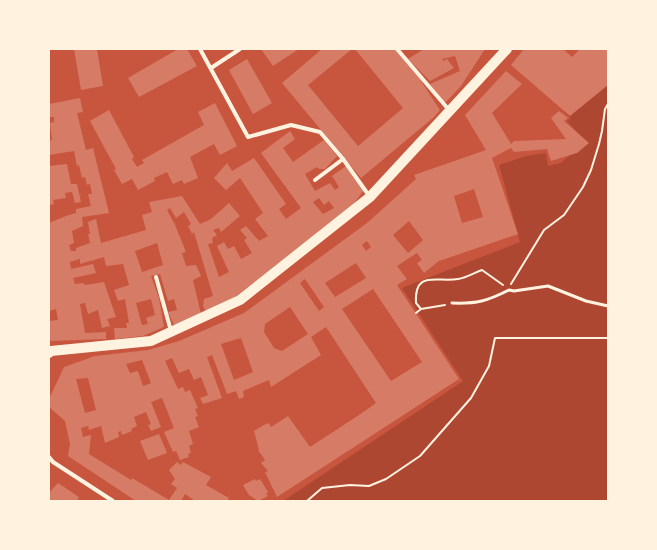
<svg xmlns="http://www.w3.org/2000/svg" width="657" height="550" viewBox="0 0 657 550" font-family="Literata,serif">
  <rect width="100%" height="100%" fill="#c8553d"/>
  <!-- green -->
  <path fill="#ae4732" d="M608 49V501H283L463 381 402 288 520 242 499 165 526 156 546 153 548 166 561 163 585 141 567 121 571 118 563 110Z"/>
  <!-- building -->
  <g fill="#d67c66" fill-rule="evenodd">
    <path d="M74 49H97L103 86 81 90Z"/>
    <path d="M178 49H187L197 66 139 97 128 78Z"/>
    <path d="M261 49H299L273 66Z"/>
    <path d="M322 49H352L308 85 358 146 403 108 355 49H395L419 78 440 110 434 117 361 178 282 83Z"/>
    <path d="M424 49H485L461 86 444 104 430 84 460 71 455 56 442 59 444 61 447 59 454 68 430 81 408 59Z"/>
    <path d="M524 49H563L572 57 580 49H608V85L570 116 511 65Z"/>
    <path d="M247 59 272 103 253 114 229 70Z"/>
    <path d="M506 71 522 84 492 113 511 144 514 141 566 139 551 118 559 111 568 118 564 121 589 143 577 153 551 161 547 149 514 152 511 148 492 158 518 234 439 261 424 273 417 263 422 260 417 253 397 266 407 279 397 285 459 379 277 497 265 472 268 471 261 463 265 460 258 450H259L254 431 264 425 269 423 271 427 288 416 310 447 359 415 376 403 326 327 311 337 321 355 271 387 269 380 243 391 244 397 239 399 236 391 227 394 212 355 207 357 222 398 203 404 200 398 208 395 201 377 194 380 189 369 179 373 172 358 165 361 178 389 183 387 185 392 190 390 198 408 195 409 198 416 195 417 199 427 189 431 193 444 189 446 191 453 188 454 189 457 180 460 176 451 173 452 164 432 174 428 162 398 151 402 161 427 151 431 148 425 151 424 146 412 134 417 137 426 131 429 132 431 122 435 121 431 118 432 119 437 105 443 101 426 89 430 88 426 81 428 83 437 91 435 89 454 131 480 132 478 169 500 177 488 171 484 175 479 169 470 177 462 181 465 183 462 211 477 206 485 229 498 227 501H195L185 494 181 501H136L68 456 70 444 65 421 49 407V399L64 367 95 356 148 350 179 341 244 313 367 223 416 179 414 175 486 150 465 115ZM474 189 483 217 462 223 454 196ZM409 221 423 240 408 253 393 235ZM367 241 371 247 366 251 362 245ZM356 263 366 278 335 297 325 283ZM305 279 324 307 319 311 300 283ZM373 289 422 362 391 381 342 309ZM290 307 308 334 282 351 274 348 264 332 265 324ZM241 338 253 372 234 380 221 344ZM142 360 151 383 143 386 138 371 130 373 126 364ZM88 378 96 410 85 413 76 379Z"/>
    <path d="M80 98 83 112 77 113 86 150 93 148 109 213 82 217 83 226 72 231 74 243 69 245 71 251H76V248L90 243 88 234H90L88 222 96 219 101 243 146 230 142 215 152 212 149 202 182 196 200 224 211 219 229 203 240 216 221 232 219 228 213 230 217 235 212 238 213 243 208 244 219 277 229 272 217 246 224 242 228 249 234 246 241 259 252 253 244 240 247 238 240 230 246 226 259 241 268 236 255 219 263 213 240 178 226 190 214 178 227 163 232 171 254 158 286 204 279 209 286 219 301 208 261 153 290 131 295 139 283 148 293 162 324 140 337 156 325 169H319L317 167 305 174 315 191 330 183 335 190 339 187 332 176 346 166 364 190 349 210 227 303 206 312 203 306 204 299 213 296 194 232 192 234 188 226 191 224 184 212 176 218 170 208 167 210 175 225 186 252 182 253 186 266 196 265 201 276 193 280 201 314 174 325 168 312 177 310 174 299 168 301 160 274 151 276 159 298 164 327 143 336 115 339 114 328H127L126 323H129L125 299 118 301 114 290 129 285 123 264 106 266 104 257 80 264V259L70 262 71 269 93 264 96 273 73 278 75 284 83 283 85 285 104 282 116 317 107 319 110 326 102 328 98 310 88 314 85 303 80 304 85 333 106 332V339L51 341 49 337V321L58 320 56 309 49 311V223L66 216 76 213V209L91 206 88 194H92L90 184 87 185 85 177 82 178 79 165 77 166 74 151 49 155V141L52 140 50 123 54 122V117H49V104ZM319 198 324 205 329 201 334 208 323 214 313 202ZM157 243 163 265 142 272 135 251ZM151 299 155 315 146 318 148 324 142 325 136 303Z"/>
    <path d="M215 103 237 146 220 155 214 144 190 157 198 178 184 184 182 180 173 184 167 172 154 178 155 181 138 190 132 179 122 184 114 170 116 169 90 121 109 110 134 157 132 159 137 167 144 163 142 160 204 125 198 112Z"/>
    <path d="M67 164 71 184H77L81 202 75 203 72 192 65 193 66 198 53 200 54 204 49 205V166Z"/>
    <path d="M159 434 167 453 148 460 140 441Z"/>
    <path d="M255 479 256 481 260 479 268 492 266 494 268 496 258 501 249 495 243 485Z"/>
    <path d="M58 483 79 497 77 501H49V493Z"/>
  </g>
  <g fill="none" stroke-linecap="round" stroke-linejoin="round">
    <!-- path -->
    <g stroke="#fff3e0" stroke-width="2">
      <path d="M511 284 544 230 564 215 583 187 591 170 599 144 602 131 605 109 608 104"/>
      <path d="M421 309 416 303C414 269 438 283 458 279 466 278 474 273 482 270L503 285"/>
      <path d="M416 313 421 309 445 305"/>
      <path d="M307 501 322 488 350 485 369 486 386 479 420 456 471 398 489 366 495 338H608"/>
    </g>
    <!-- service -->
    <path stroke="#fff3e0" stroke-width="3" d="M452 303C477 304 487 301 509 290L514 291 548 286 586 301 608 306"/>
    <!-- minor -->
    <g stroke="#fff3e0" stroke-width="4">
      <path d="M200 49 248 137 291 125 320 132 343 159 370 197"/>
      <path d="M397 49 449 110"/>
      <path d="M211 68 240 49"/>
      <path d="M315 180 343 159"/>
      <path d="M156 277 171 331"/>
      <path d="M49 457 53 462 113 501"/>
    </g>
    <!-- primary -->
    <path stroke="#fff3e0" stroke-width="10" d="M49 353 51 351 151 341 240 300 370 197 507 49"/>
  </g>
  <!-- border -->
  <rect width="657" height="550" fill="none" stroke="#fff3e0" stroke-width="100"/>
</svg>
